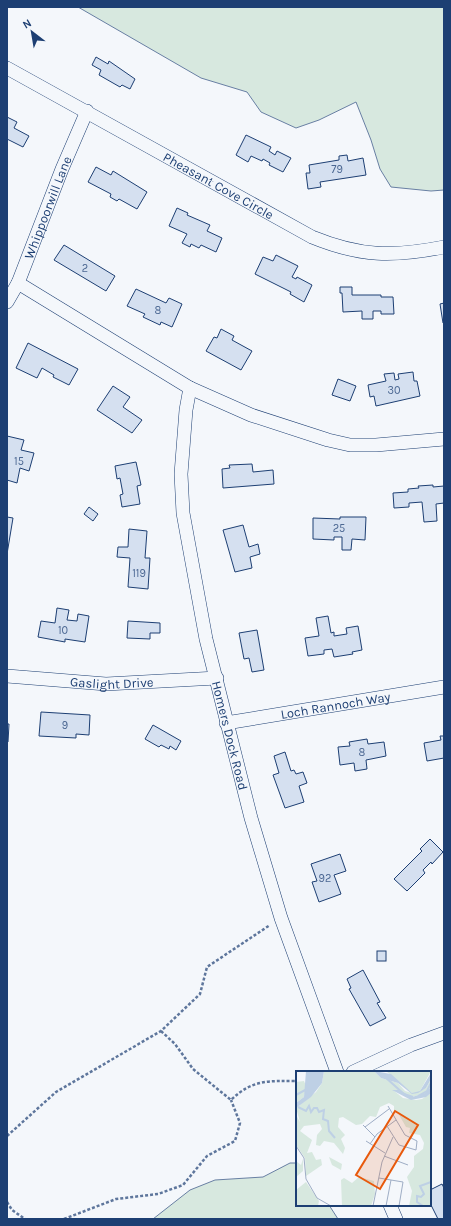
<svg xmlns="http://www.w3.org/2000/svg" width="451" height="1226" viewBox="0 0 451 1226" font-family="Karla,sans-serif">
  <rect width="100%" height="100%" fill="#f4f7fb"/>
  <!-- green -->
  <g fill="#d7e8df" stroke="#687fa3">
    <path d="M78 7H444V190L431 191 391 187 380 169 371 140 356 102 319 120 296 128 261 112 247 92 201 78Z"/>
    <path d="M290 1163H297V1205H329L338 1219H153L190 1190 215 1180 263 1177Z"/>
  </g>
  <!-- building -->
  <g fill="#d5e0f0" stroke="#1d3f73">
    <path d="M96 57 108 64 109 61 135 79 130 89 122 85 120 87 99 75 101 70 92 65Z"/>
    <path d="M7 117 17 122 14 128 29 136 23 147 7 139Z"/>
    <path d="M246 135 271 147 269 151 275 155 277 151 291 158 283 172 269 165 270 163 263 159 262 161 251 156 248 162 236 155Z"/>
    <path d="M347 155 348 161 363 158 366 175 320 182 321 187 308 189 306 173H310L309 165 339 160V156Z"/>
    <path d="M96 167 111 175 113 171 147 192 137 209 119 199 117 201 110 197 111 194 88 182Z"/>
    <path d="M177 208 188 213 187 215 210 225 207 231 222 238 216 252 201 245 199 248 191 244 190 247 182 243 187 234 169 226Z"/>
    <path d="M64 245 115 276 106 291 54 260Z"/>
    <path d="M276 255 298 266 292 277 296 279 297 277 312 285 304 302 290 294 291 292 255 274 263 257 273 261Z"/>
    <path d="M340 287H352V295H381V297H393L394 314H381V311H373V319H362V311L343 312 342 293H340Z"/>
    <path d="M136 289 166 303 169 298 182 304 172 327 161 322 160 325 143 317 145 314 127 306Z"/>
    <path d="M444 303V323H443L440 304Z"/>
    <path d="M221 329 234 336 232 340 252 351 241 370 206 351 214 337 217 338Z"/>
    <path d="M28 343 78 369 69 385 53 377 54 375 42 368 37 378 16 368Z"/>
    <path d="M413 372 414 381H417L420 396 376 406 374 396 370 397 368 385 386 381 384 374 394 373 395 380 399 379 398 374Z"/>
    <path d="M338 379 356 386 350 401 332 395Z"/>
    <path d="M113 386 130 397 123 407 142 420 132 433 97 410Z"/>
    <path d="M7 436 24 440 21 450 34 453 29 471 20 468 17 483 7 480Z"/>
    <path d="M136 462 141 485 137 486 140 504 122 507 120 495 123 494 120 478 117 479 115 466Z"/>
    <path d="M252 464 253 472 273 470 274 484 223 488 222 469 230 468 229 465Z"/>
    <path d="M433 485V487L444 486V503L436 504 437 521 424 522 422 502 409 503V507L394 508 393 493 408 492V489L419 488 418 486Z"/>
    <path d="M89 507 98 514 93 521 84 514Z"/>
    <path d="M7 517 13 518 7 554Z"/>
    <path d="M340 517H366L365 540 352 539 351 550H342V537H334V540L313 539V518L340 519Z"/>
    <path d="M243 525 249 547 258 544 260 554 250 557 252 568 235 572 223 530Z"/>
    <path d="M129 529 147 531 145 558H150L148 589 128 587 130 558 117 557 118 547H128Z"/>
    <path d="M57 608 69 610 67 620 77 621 78 614 89 616 85 642 65 639V642L38 637 41 621 55 623Z"/>
    <path d="M328 616 331 633 334 632V636L347 634 346 628 358 626 362 650 352 652 353 654 334 657 332 649 324 650V654L308 656 305 638 319 636 316 618Z"/>
    <path d="M128 621 160 623V633H150V639L127 638Z"/>
    <path d="M257 630 264 670 252 672 249 658 244 659 239 633Z"/>
    <path d="M41 712 90 715 89 735 76 734V738L39 736Z"/>
    <path d="M7 724H9L8 742H7Z"/>
    <path d="M153 725 181 741 176 750 170 746 169 749 161 745 159 747 145 739Z"/>
    <path d="M440 736H444V758L427 761 424 743 441 740Z"/>
    <path d="M367 739 368 744 384 742 386 756 366 760 367 769 355 771 354 763 340 765 338 747 350 746 349 742Z"/>
    <path d="M285 752 291 771 294 770 296 774 303 772 307 783 299 786 304 802 285 808 273 775 279 773 274 756Z"/>
    <path d="M430 839 443 852 432 864 431 862 423 870 425 873 407 891 394 879 422 851 420 849Z"/>
    <path d="M340 854 346 871 334 875 341 894 319 902 312 882 317 881 311 864Z"/>
    <rect x="377" y="951" width="9" height="10"/>
    <path d="M363 970 380 1002 377 1003 386 1018 370 1026 349 989 351 988 347 979Z"/>
    <path d="M442 1184 444 1188V1219H438L430 1203V1190Z"/>
  </g>
  <g fill="none" stroke-linecap="round" stroke-linejoin="round">
    <defs>
      <g id="street">
        <path id="s1" d="M7 68 312 237C361 257 393 257 444 247"/>
        <path d="M18 283 190 388 251 415 328 440 350 445H376L444 439"/>
        <path id="s2" d="M7 302 18 283 62 169 87 111"/>
        <path id="s3" d="M190 388 186 410 181 474 183 513 206 639 251 818 281 918 337 1072"/>
        <path id="s4" d="M7 676 106 684 217 678"/>
        <path id="s5" d="M226 723 444 687"/>
        <path d="M353 1072 411 1045 444 1033"/>
        <path d="M390 1205 396 1219"/>
      </g>
    </defs>
    <!-- street casing -->
    <use href="#street" stroke="#1d3f73" stroke-width="14"/>
    <!-- path -->
    <g stroke="#5e769c" stroke-width="2.5" stroke-dasharray="3 2" stroke-linecap="butt">
      <path d="M161 1031 175 1044 193 1069 231 1100C252 1079 270 1081 297 1081"/>
      <path d="M7 1136 56 1092 161 1031 200 994 207 967 270 925"/>
      <path d="M7 1202 12 1210 25 1219"/>
      <path d="M64 1219 116 1199 158 1194 183 1185 207 1156 235 1141 240 1123 231 1100"/>
    </g>
    <!-- street -->
    <use href="#street" stroke="#f4f7fb" stroke-width="13"/>
  </g>
  <g text-anchor="middle" stroke-width="3" stroke-linejoin="round" paint-order="stroke">
    <!-- number labels -->
    <g font-size="11" fill="#4b6792">
      <text x="337" y="173">79</text>
      <text x="85" y="272">2</text>
      <text x="158" y="314">8</text>
      <text x="394" y="394">30</text>
      <text x="19" y="465">15</text>
      <text x="339" y="532">25</text>
      <text x="139" y="577">119</text>
      <text x="63" y="634">10</text>
      <text x="65" y="729">9</text>
      <text x="362" y="756">8</text>
      <text x="325" y="882">92</text>
    </g>
    <!-- street labels -->
    <g font-size="13" fill="#1d3f73" stroke="#f4f7fb">
      <text dy="5" stroke="none"><textPath href="#s1" startOffset="242">Pheasant Cove Circle</textPath></text>
      <text dy="5" stroke="none"><textPath href="#s2" startOffset="103">Whippoorwill Lane</textPath></text>
      <text dy="5" stroke="none"><textPath href="#s4" startOffset="105">Gaslight Drive</textPath></text>
      <text dy="5" stroke="none"><textPath href="#s5" startOffset="111">Loch Rannoch Way</textPath></text>
      <text dy="5" stroke="none"><textPath href="#s3" startOffset="353">Homers Dock Road</textPath></text>
    </g>
  </g>
  <!-- overview -->
  <g transform="translate(296 1071)">
    <rect width="135" height="135" fill="#f4f7fb"/>
    <path d="M28 0H78L85 7 102 12 109 20 116 22 90 0H135L124 20 130 17 135 8V16L130 22 116 26 97 19 107 27 120 29 126 28 135 22V135H113L116 120 111 106 118 96V85L127 78 128 72 124 64 113 62 114 57 110 56 102 42 98 40V35L93 32 84 36 80 46 74 45 66 53 60 54 47 46 43 47 42 56 49 64 45 68 49 77 47 83 38 72 28 70 24 75 20 74 21 64 26 58 24 53 8 55 4 60 16 69 11 82 16 81 20 89 25 88 26 94 10 105 9 87 0 74V44L4 51 0 37 20 21 26 12ZM8 10 10 15 8 26 0 32V11ZM33 86 46 93 45 99 36 94ZM7 88V100L0 106V90L5 94ZM63 106 78 110 79 123 75 135H46L45 109 48 107 56 112ZM10 111 23 130 22 135H0V119Z" fill="#d7e8df"/>
    <path d="M10 0H28L26 12 15 26 0 37V32L8 26ZM78 0 95 3 116 22 124 20 135 2V8L130 17 122 22 116 23 102 12 85 7ZM135 16V22L130 26 115 29 96 19H103L116 26 129 22Z" fill="#bed0e5"/>
    <path fill="none" stroke="#bed0e5" stroke-width="2" d="M89 6 108 23 117 26M0 24 11 18M122 25 131 20 135 12M2 36 10 40 13 35 15 41 18 37H21L23 41 28 39 27 48 32 50 33 60 39 67M127 135 121 131V125L125 126 128 123 124 115 135 111"/>
    <path fill="none" stroke="#9eadc5" stroke-width="1" d="M67 54 79 66M91 55 103 74 120 79 121 70 109 64 92 35M69 56 93 38M70 70 89 82M74 73 81 63 100 49M0 75 8 87 10 108 21 127 35 135M88 85 112 94M83 107 107 111 103 135M77 135 86 91 97 66M90 135 95 109"/>
    <path fill="#e8590c" fill-opacity="0.15" stroke="#e8590c" stroke-width="2" d="M99 40 122 54 84 118 60 104Z"/>
    <rect width="135" height="135" fill="none" stroke="#1d3f73" stroke-width="2"/>
  </g>
  <!-- border -->
  <rect width="451" height="1226" fill="none" stroke="#1d3f73" stroke-width="16"/>
  <!-- north arrow -->
  <g transform="translate(32 32) rotate(329)" stroke="#f4f7fb" stroke-width="3" paint-order="stroke">
  <path d="M0-3L7 15L0 10L-7 15Z" fill="#1d3f73"/>
  <text y="-6" font-size="11" font-weight="bold" text-anchor="middle" fill="#1d3f73">N</text>
  </g>
</svg>
